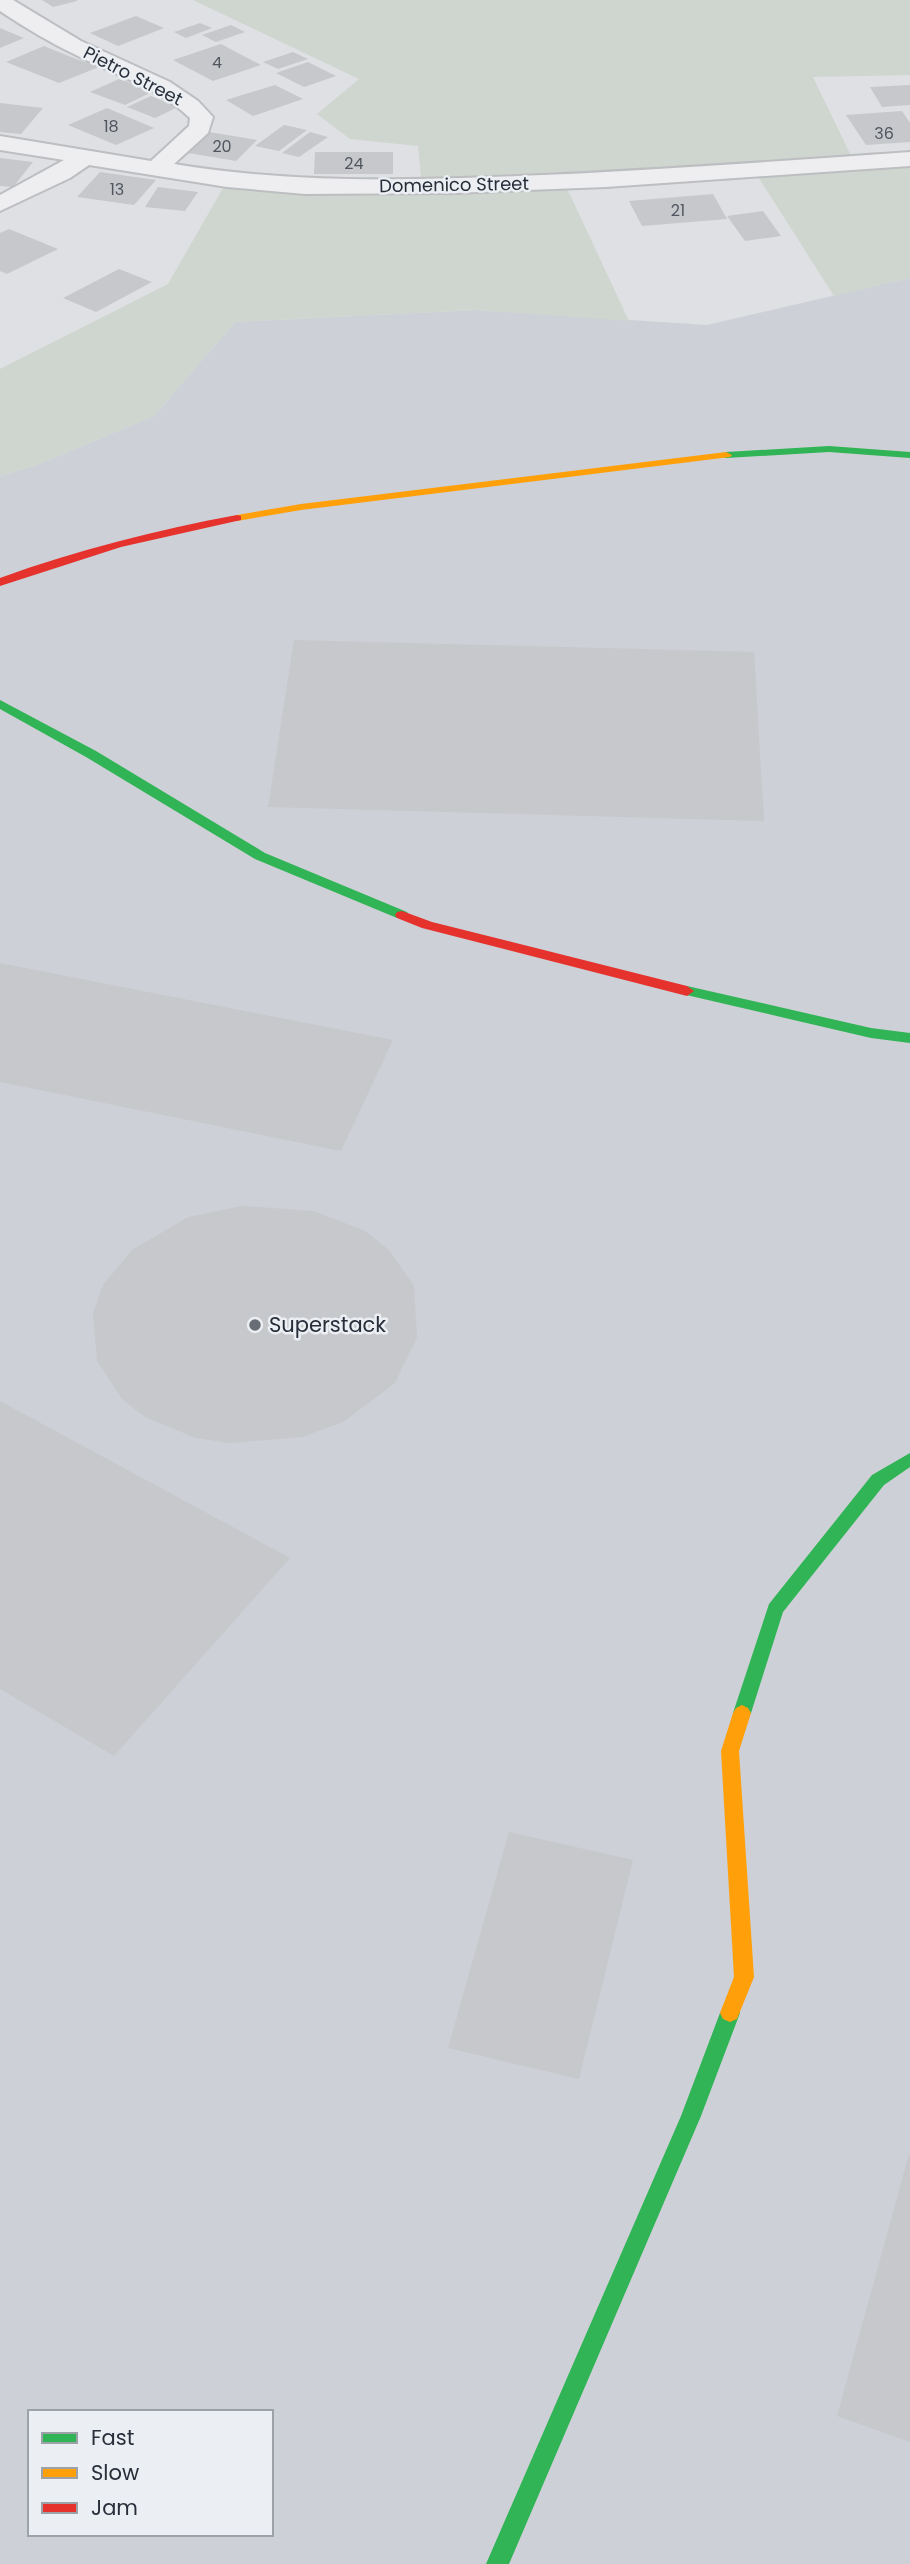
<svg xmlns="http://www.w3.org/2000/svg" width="910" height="2564" viewBox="0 0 910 2564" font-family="Poppins,sans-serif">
  <rect width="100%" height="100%" fill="#dee0e3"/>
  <!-- built -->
  <path fill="#cdd0d6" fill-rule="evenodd" d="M910 278V2564H0V476L37 465 154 416 235 322 476 310 707 325ZM30 2412H271V2534H30Z"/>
  <!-- green -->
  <path fill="#cfd6cf" d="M193 0H910V75L813 77 855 164 910 160V278L834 296 755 172 565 184 629 321 476 310 235 322 154 416 37 465 0 476V369L168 284 227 181 422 188 418 146 350 139 317 114 359 79Z"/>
  <!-- building -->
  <g fill="#c6c8cb">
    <path d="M42 0H77V1L53 7Z"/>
    <path d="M136 16 164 28 118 46 90 33Z"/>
    <path d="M200 23 212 28 186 38 174 32Z"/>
    <path d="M231 25 245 32 216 42 202 35Z"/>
    <path d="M0 28 24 38 0 48Z"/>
    <path d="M221 44 261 65 213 81 173 60Z"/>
    <path d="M44 46 71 57 99 67 59 83 6 62Z"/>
    <path d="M293 52 308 59 278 69 263 62Z"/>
    <path d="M308 62 336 76 304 87 276 73Z"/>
    <path d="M119 79 154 91 125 105 90 92Z"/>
    <path d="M275 85 303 99 253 116 226 100Z"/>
    <path d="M910 85V105L882 107 870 87Z"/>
    <path d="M151 96 178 107 155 118 127 107Z"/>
    <path d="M0 103 43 108 21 134 0 132Z"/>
    <path d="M107 108 154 128 116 145 68 125Z"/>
    <path d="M902 111 910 123V142L866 145 846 115Z"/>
    <path d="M284 125 307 130 279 151 255 146Z"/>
    <path d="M209 132 257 140 236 161 188 153Z"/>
    <path d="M310 132 328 137 299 157 282 153Z"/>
    <path d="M315 152H393V174H314Z"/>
    <path d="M0 158 33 162 13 187 0 186Z"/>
    <path d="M100 172 156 180 134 205 77 197Z"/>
    <path d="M158 187 198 192 185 211 145 207Z"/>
    <path d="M713 194 727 219 642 226 629 201Z"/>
    <path d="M763 211 781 236 745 241 727 216Z"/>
    <path d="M9 229 58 249 7 274 0 271V233Z"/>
    <path d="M119 269 152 282 96 312 63 298Z"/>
    <path d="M294 640 754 652 764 821 268 807Z"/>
    <path d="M0 963 393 1040 341 1151 0 1082Z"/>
    <path d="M242 1206 314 1211 365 1231 389 1250 414 1286 417 1337 395 1383 343 1422 302 1437 229 1443 196 1438 145 1417 122 1399 97 1361 93 1313 103 1285 132 1250 188 1217Z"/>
    <path d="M0 1401 290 1558 114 1756 0 1689Z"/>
    <path d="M509 1832 633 1860 579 2079 448 2048Z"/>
    <path d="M909 2154H910V2442L837 2416Z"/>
  </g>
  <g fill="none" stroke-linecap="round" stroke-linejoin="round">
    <defs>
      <path id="street" d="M0 0H13L81 41 170 82 198 101 213 117 208 133 174 164C291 183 401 181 518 176 649 171 779 161 910 152V166L606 187 454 193 305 194 227 187 89 165 70 178 0 211V195L64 160 0 150V136L151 161 189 126 190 118C158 87 115 75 76 55 49 42 24 27 0 11Z"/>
    </defs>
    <!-- street casing -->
    <use href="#street" stroke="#bcbec1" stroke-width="4"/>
    <!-- street -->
    <use href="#street" fill="#eeeef0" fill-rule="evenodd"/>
    <!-- fast -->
    <g fill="#30b455" fill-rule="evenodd">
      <path d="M829 446 910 452V458L829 452 726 458 720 455 726 452Z"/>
      <path d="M0 700 96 751 265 853 407 912 409 915 407 918H397L255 859 86 757 0 709Z"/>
      <path d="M687 986 871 1028 910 1033V1043L871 1038 682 994 680 991 682 988Z"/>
      <path d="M910 1453V1467L884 1485 783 1612 751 1713 748 1718 742 1721 736 1718 733 1713 769 1604 872 1475Z"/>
      <path d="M730 2004 737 2007 740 2013 701 2116 509 2564H486L681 2116 720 2013 723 2007Z"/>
    </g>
    <!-- slow -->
    <g fill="#ff9f0a" fill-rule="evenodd">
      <path d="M726 452 732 455 730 457 301 510 237 521 231 518 237 515 301 504Z"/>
      <path d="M742 1705 748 1708 751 1713 739 1751 754 1977 737 2019 730 2022 723 2019 720 2013 734 1977 721 1751 733 1713 736 1708Z"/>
    </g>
    <!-- jam -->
    <g fill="#e5322d" fill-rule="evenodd">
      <path d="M237 515 241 516V520L121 547 0 586V578C77 550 156 530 237 515Z"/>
      <path d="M402 911 432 922 687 986 694 991 687 996 422 928 397 918 395 915 397 912Z"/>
    </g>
  </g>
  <!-- markers -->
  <circle fill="#686c75" stroke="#ebeff3" stroke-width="2.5" cx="255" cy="1325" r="7"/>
  <g text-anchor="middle" stroke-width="5" stroke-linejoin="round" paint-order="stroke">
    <!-- far-number labels -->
    <g font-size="16" fill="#50555f">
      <text x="217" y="68">4</text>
      <text x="111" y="132">18</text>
      <text x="884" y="139">36</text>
      <text x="222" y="152">20</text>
      <text x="354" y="169">24</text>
      <text x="117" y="195">13</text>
      <text x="678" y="216">21</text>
    </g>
    <!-- far-street labels -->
    <g font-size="18" fill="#282e3a" stroke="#ebeff3">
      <text transform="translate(133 76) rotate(27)" y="6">Pietro Street</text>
      <text transform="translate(454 185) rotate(-1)" y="6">Domenico Street</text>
    </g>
    <!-- poi labels -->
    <g font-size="21" fill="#282e3a" stroke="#ebeff3" text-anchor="start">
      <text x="269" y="1332">Superstack</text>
    </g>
  </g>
  <!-- legend -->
  <rect x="28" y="2410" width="245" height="126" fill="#ebeff3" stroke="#9da2a9" stroke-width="2"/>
  <rect x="42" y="2433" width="35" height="10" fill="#30b455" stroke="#9da2a9" stroke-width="2"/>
  <text x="91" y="2445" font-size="21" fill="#282e3a">Fast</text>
  <rect x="42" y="2468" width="35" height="10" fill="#ff9f0a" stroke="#9da2a9" stroke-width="2"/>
  <text x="91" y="2480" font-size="21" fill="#282e3a">Slow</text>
  <rect x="42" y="2503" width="35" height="10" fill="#e5322d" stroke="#9da2a9" stroke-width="2"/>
  <text x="91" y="2515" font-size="21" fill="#282e3a">Jam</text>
</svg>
